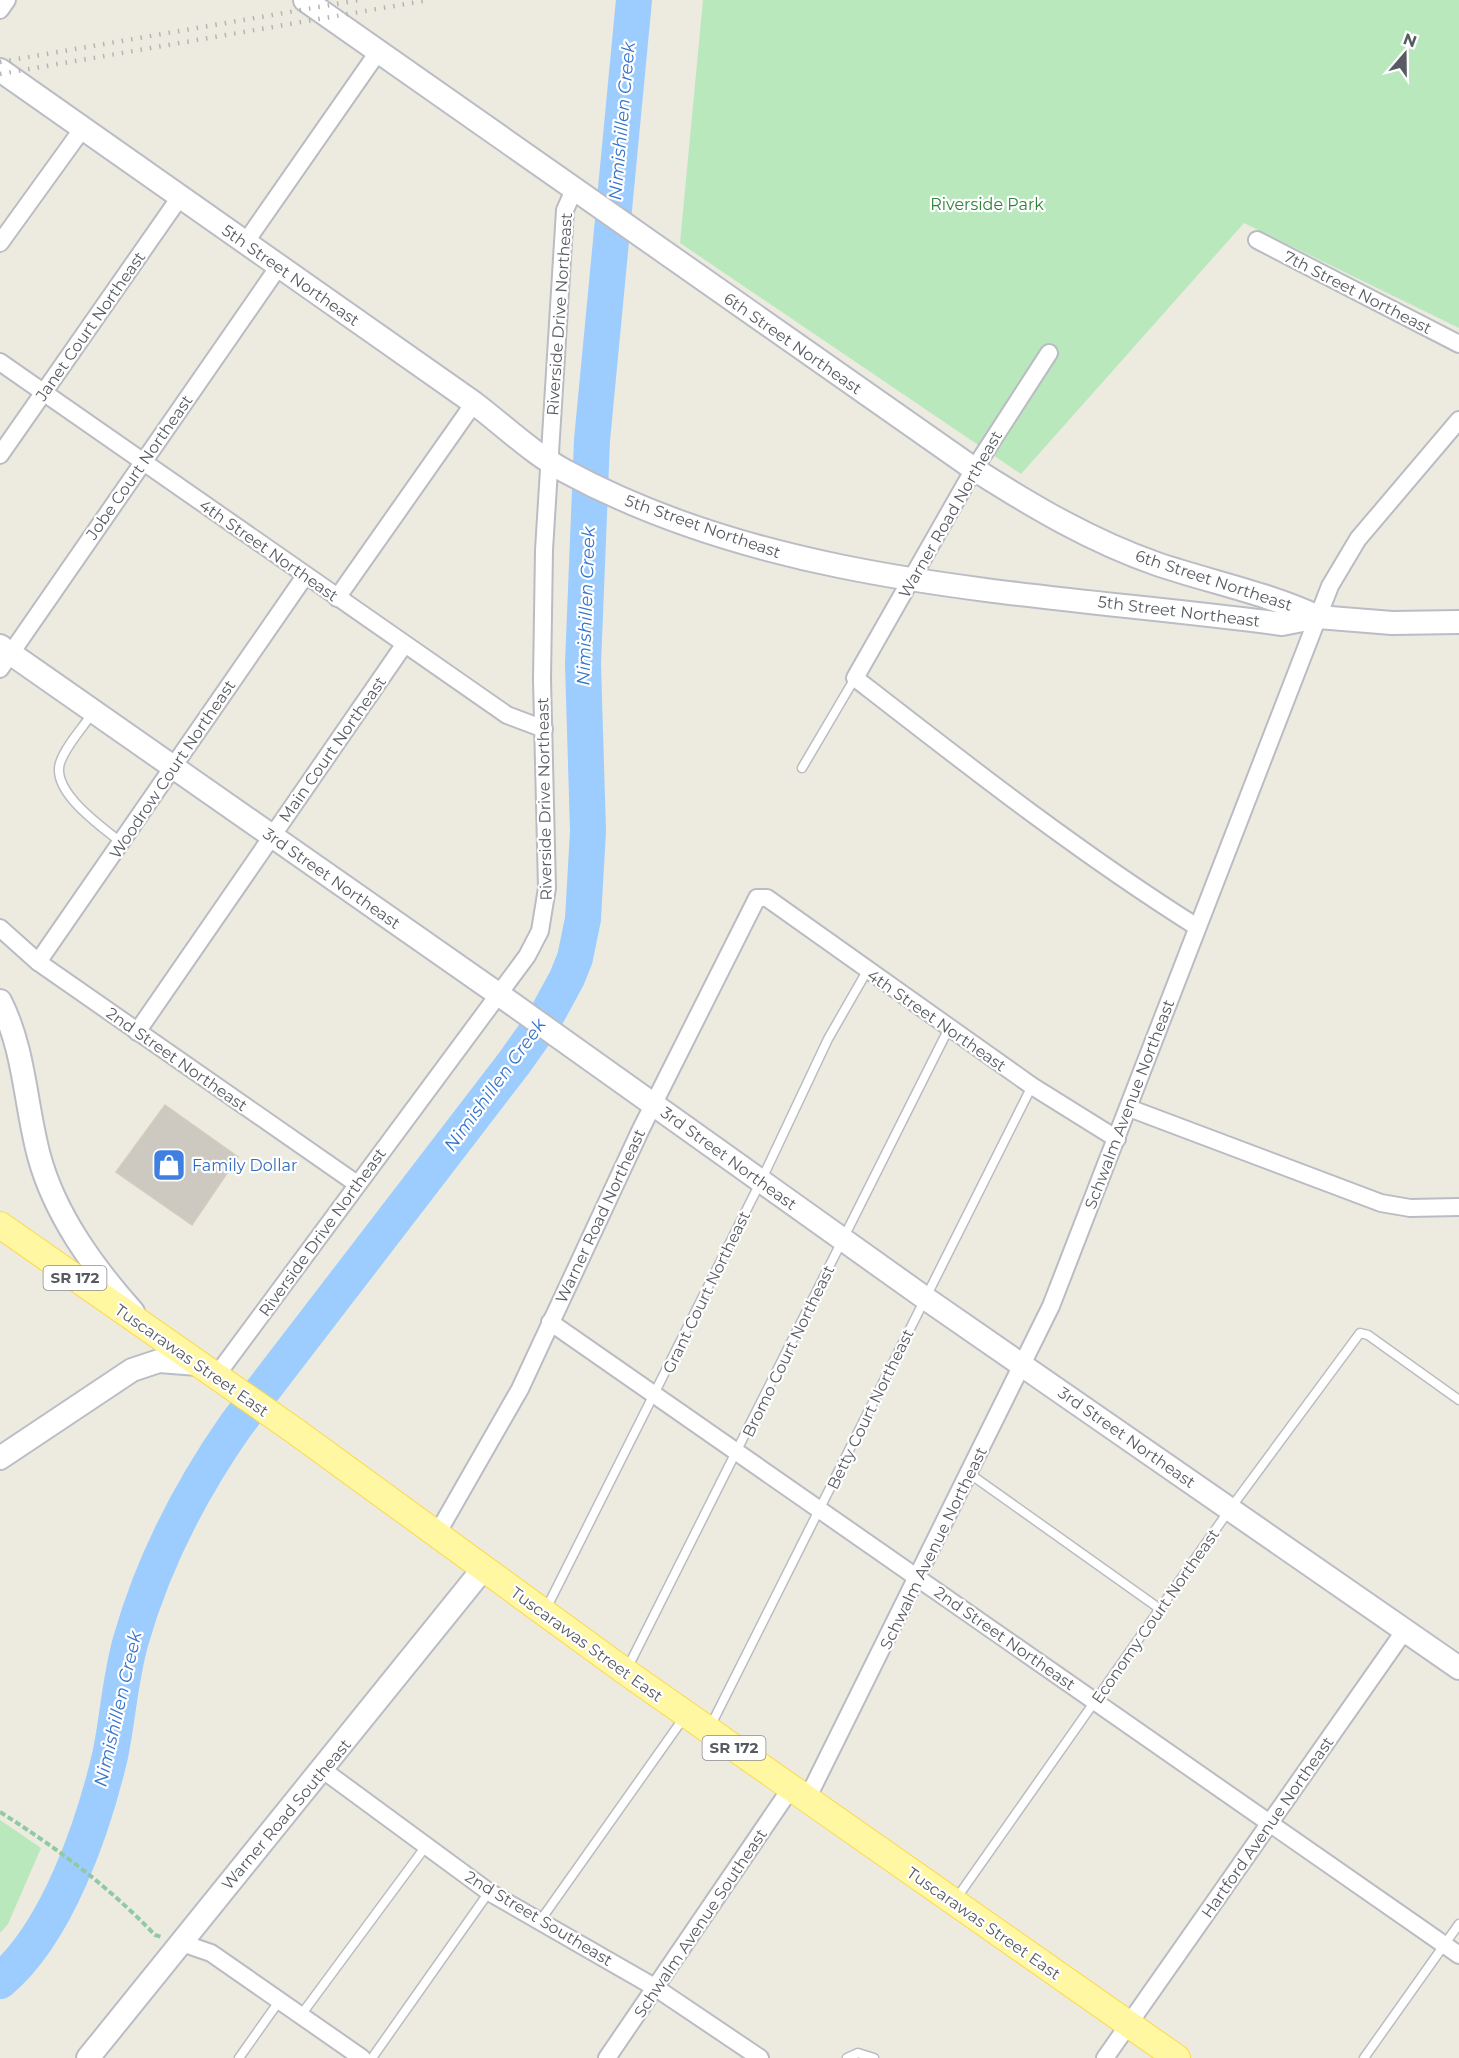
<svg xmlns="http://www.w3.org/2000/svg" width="1459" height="2058" viewBox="0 0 1459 2058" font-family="Montserrat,sans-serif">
  <rect width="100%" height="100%" fill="#edebdf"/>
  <!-- green -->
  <g fill="#b8e8bc">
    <path d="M703 0H1459V328L1244 223 1021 474 680 243Z"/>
    <path d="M0 1820 41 1848 8 1924 0 1933Z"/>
  </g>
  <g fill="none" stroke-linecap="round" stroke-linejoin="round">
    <!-- river -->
    <path stroke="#9dcdff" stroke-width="36" d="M0 1981C57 1933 93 1828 110 1756 118 1718 120 1678 131 1640 153 1563 190 1491 236 1425L514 1063 543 1022 567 978 575 958 583 919 588 831 583 664 592 440 634 0"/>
  </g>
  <!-- building -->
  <path fill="#cdc9c0" stroke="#d2cdbd" stroke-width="1.5" d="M165 1105 238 1157 192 1225 116 1172Z"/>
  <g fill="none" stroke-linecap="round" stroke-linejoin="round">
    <defs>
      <g id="lane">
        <path d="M93 712C83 728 66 745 60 763 51 792 102 827 122 843"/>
        <path d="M802 768 855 678"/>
        <path d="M970 1474 1160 1609"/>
        <path d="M545 1611 761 1181 828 1039 867 971"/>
        <path d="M627 1669 949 1028"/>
        <path d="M710 1727 1032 1086"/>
        <path d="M956 1899 1230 1509 1360 1333 1368 1335 1459 1400"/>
        <path d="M540 1921 685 1716"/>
        <path d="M301 2015 426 1846"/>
        <path d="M239 2058 280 2000"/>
        <path d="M372 2058 489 1892"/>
        <path d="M847 2058 858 2053 874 2058"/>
        <path d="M1364 2058 1459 1924"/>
      </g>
      <g id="street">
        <path d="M0 10 7 0"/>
        <path d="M1257 240 1459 344"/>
        <path d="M0 243 83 128"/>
        <path d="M245 243 378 52"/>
        <path d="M1049 353 974 469 855 678C967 765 1078 852 1197 927"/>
        <path d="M0 362 507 715 544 729"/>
        <path d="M0 455 180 197"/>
        <path d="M337 598 474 403"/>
        <path d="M0 669 279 266"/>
        <path d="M0 928 38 962 357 1184"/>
        <path d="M38 962 305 576"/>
        <path d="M137 1032 404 645"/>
        <path d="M1129 1108 1381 1203 1410 1208 1459 1207"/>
        <path d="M550 1322 1459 1955"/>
        <path d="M216 1376 527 956 540 931 547 888 542 679 544 550 565 210 574 190"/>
        <path d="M437 1534 520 1389 641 1129 757 898H767L1032 1086 1117 1139"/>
        <path d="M323 1770 489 1892 656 1988 760 2058"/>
        <path d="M807 1799 1051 1306 1330 586 1358 539 1459 420"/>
        <path d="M182 1943 211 1953 362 2058"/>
        <path d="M607 2058 791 1788"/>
        <path d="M1105 2058 1405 1630"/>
      </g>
      <g id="secondary">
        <path d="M305 0 974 469C1032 506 1091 541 1157 564 1210 582 1267 593 1318 617"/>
        <path d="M0 70 474 403C503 425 532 453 565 471 782 589 1042 592 1282 624L1318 617 1392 623 1459 622"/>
        <path d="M0 646 511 1003 925 1298 1459 1668"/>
        <path d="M0 1001C25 1050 25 1104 39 1156 55 1215 93 1267 133 1312"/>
        <path d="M0 1458 132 1370 159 1361 198 1364"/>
        <path d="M88 2058 483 1569"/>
      </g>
      <path id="primary" d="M0 1225 295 1431 626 1672 1177 2058"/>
    </defs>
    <!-- lane casing -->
    <use href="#lane" stroke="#babcc3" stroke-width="11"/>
    <!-- street casing -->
    <use href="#street" stroke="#babcc3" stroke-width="20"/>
    <!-- secondary casing -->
    <use href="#secondary" stroke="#babdc5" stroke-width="26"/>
    <!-- primary casing -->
    <use href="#primary" stroke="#fed847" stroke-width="28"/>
    <!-- path -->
    <path stroke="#91c9a5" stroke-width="4" stroke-dasharray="6 3" stroke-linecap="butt" d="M0 1812C57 1848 108 1886 155 1935L162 1937"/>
    <!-- lane -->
    <use href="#lane" stroke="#fff" stroke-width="8"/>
    <!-- street -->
    <use href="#street" stroke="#fff" stroke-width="16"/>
    <!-- secondary -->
    <use href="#secondary" stroke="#fff" stroke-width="22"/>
    <!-- primary -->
    <use href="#primary" stroke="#fff7a2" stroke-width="26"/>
    <!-- rail -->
    <g stroke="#b3b4b5" stroke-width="4.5" stroke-dasharray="1.5 8" stroke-linecap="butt">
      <path d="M0 62 359 0"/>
      <path d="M0 74 429 0"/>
    </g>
  </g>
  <!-- icons -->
  <defs>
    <symbol id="shop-square" viewBox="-11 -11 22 22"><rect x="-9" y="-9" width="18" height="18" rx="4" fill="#3f7fe0" stroke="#fff"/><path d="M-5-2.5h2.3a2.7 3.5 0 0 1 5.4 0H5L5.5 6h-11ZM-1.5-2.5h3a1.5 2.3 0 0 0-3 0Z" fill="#fff"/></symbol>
  </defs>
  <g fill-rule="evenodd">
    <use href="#shop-square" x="150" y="1146" width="38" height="38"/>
  </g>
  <g text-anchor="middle" stroke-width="4.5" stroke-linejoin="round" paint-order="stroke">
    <!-- shield labels -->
    <g fill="#fff" stroke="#8a8d91" stroke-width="1.5">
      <rect x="43.5" y="1266" width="63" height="24" rx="4.5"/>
      <rect x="702.5" y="1736" width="63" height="24" rx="4.5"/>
    </g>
    <g font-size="15" font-weight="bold" fill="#585c62">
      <text x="75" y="1283">SR 172</text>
      <text x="734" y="1753">SR 172</text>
    </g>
    <!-- park labels -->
    <g font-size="16" fill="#2d8537" stroke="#fff">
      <text x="987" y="210">Riverside Park</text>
    </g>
    <!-- street labels -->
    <g font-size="16" fill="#585c62" stroke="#fff">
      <text transform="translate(291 275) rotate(35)" y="6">5th Street Northeast</text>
      <text transform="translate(1358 292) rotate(27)" y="6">7th Street Northeast</text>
      <text transform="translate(559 314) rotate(-86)" y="6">Riverside Drive Northeast</text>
      <text transform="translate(90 326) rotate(-55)" y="6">Janet Court Northeast</text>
      <text transform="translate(793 343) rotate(35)" y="6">6th Street Northeast</text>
      <text transform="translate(139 467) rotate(-55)" y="6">Jobe Court Northeast</text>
      <text transform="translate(950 514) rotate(-60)" y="6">Warner Road Northeast</text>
      <text transform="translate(703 526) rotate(19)" y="6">5th Street Northeast</text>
      <text transform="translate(269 550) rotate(35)" y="6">4th Street Northeast</text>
      <text transform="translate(1214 580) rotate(18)" y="6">6th Street Northeast</text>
      <text transform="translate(1179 611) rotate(7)" y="6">5th Street Northeast</text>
      <text transform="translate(332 749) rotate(-55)" y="6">Main Court Northeast</text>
      <text transform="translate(172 769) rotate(-56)" y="6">Woodrow Court Northeast</text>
      <text transform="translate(544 799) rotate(-91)" y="6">Riverside Drive Northeast</text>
      <text transform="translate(332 878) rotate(35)" y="6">3rd Street Northeast</text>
      <text transform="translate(937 1020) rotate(35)" y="6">4th Street Northeast</text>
      <text transform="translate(177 1059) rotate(35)" y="6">2nd Street Northeast</text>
      <text transform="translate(1129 1104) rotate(-69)" y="6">Schwalm Avenue Northeast</text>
      <text transform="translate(729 1158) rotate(36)" y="6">3rd Street Northeast</text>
      <text transform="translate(600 1216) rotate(-65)" y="6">Warner Road Northeast</text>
      <text transform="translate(322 1232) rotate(-54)" y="6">Riverside Drive Northeast</text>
      <text transform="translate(706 1292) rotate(-64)" y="6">Grant Court Northeast</text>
      <text transform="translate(788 1351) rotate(-64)" y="6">Bromo Court Northeast</text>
      <text transform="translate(192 1360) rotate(35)" y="6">Tuscarawas Street East</text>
      <text transform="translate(870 1409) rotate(-64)" y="6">Betty Court Northeast</text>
      <text transform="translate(1127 1437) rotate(35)" y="6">3rd Street Northeast</text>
      <text transform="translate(933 1548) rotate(-64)" y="6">Schwalm Avenue Northeast</text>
      <text transform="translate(1155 1616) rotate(-55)" y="6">Economy Court Northeast</text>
      <text transform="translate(1005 1638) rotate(35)" y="6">2nd Street Northeast</text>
      <text transform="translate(587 1644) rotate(36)" y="6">Tuscarawas Street East</text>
      <text transform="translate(286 1814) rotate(-50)" y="6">Warner Road Southeast</text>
      <text transform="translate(1267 1827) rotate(-55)" y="6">Hartford Avenue Northeast</text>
      <text transform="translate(539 1918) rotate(31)" y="6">2nd Street Southeast</text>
      <text transform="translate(700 1923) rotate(-56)" y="6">Schwalm Avenue Southeast</text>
      <text transform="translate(984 1923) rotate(35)" y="6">Tuscarawas Street East</text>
    </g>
    <!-- shop labels -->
    <g font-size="16" fill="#366cbe" stroke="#fff" text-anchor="start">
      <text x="192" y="1171">Family Dollar</text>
    </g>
    <!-- water labels -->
    <g font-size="18" font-style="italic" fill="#3574cc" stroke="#fff">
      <text transform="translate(622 121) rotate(-85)" y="6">Nimishillen Creek</text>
      <text transform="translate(586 606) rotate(-88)" y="6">Nimishillen Creek</text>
      <text transform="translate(495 1085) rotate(-54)" y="6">Nimishillen Creek</text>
      <text transform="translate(118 1709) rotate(-77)" y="6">Nimishillen Creek</text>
    </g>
  </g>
  <!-- north arrow -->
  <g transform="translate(1405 54) rotate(20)" stroke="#ffffff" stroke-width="4.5" paint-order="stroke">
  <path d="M0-4.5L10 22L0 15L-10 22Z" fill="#585c62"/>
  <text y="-9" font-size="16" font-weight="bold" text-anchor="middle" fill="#585c62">N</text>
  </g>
</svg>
